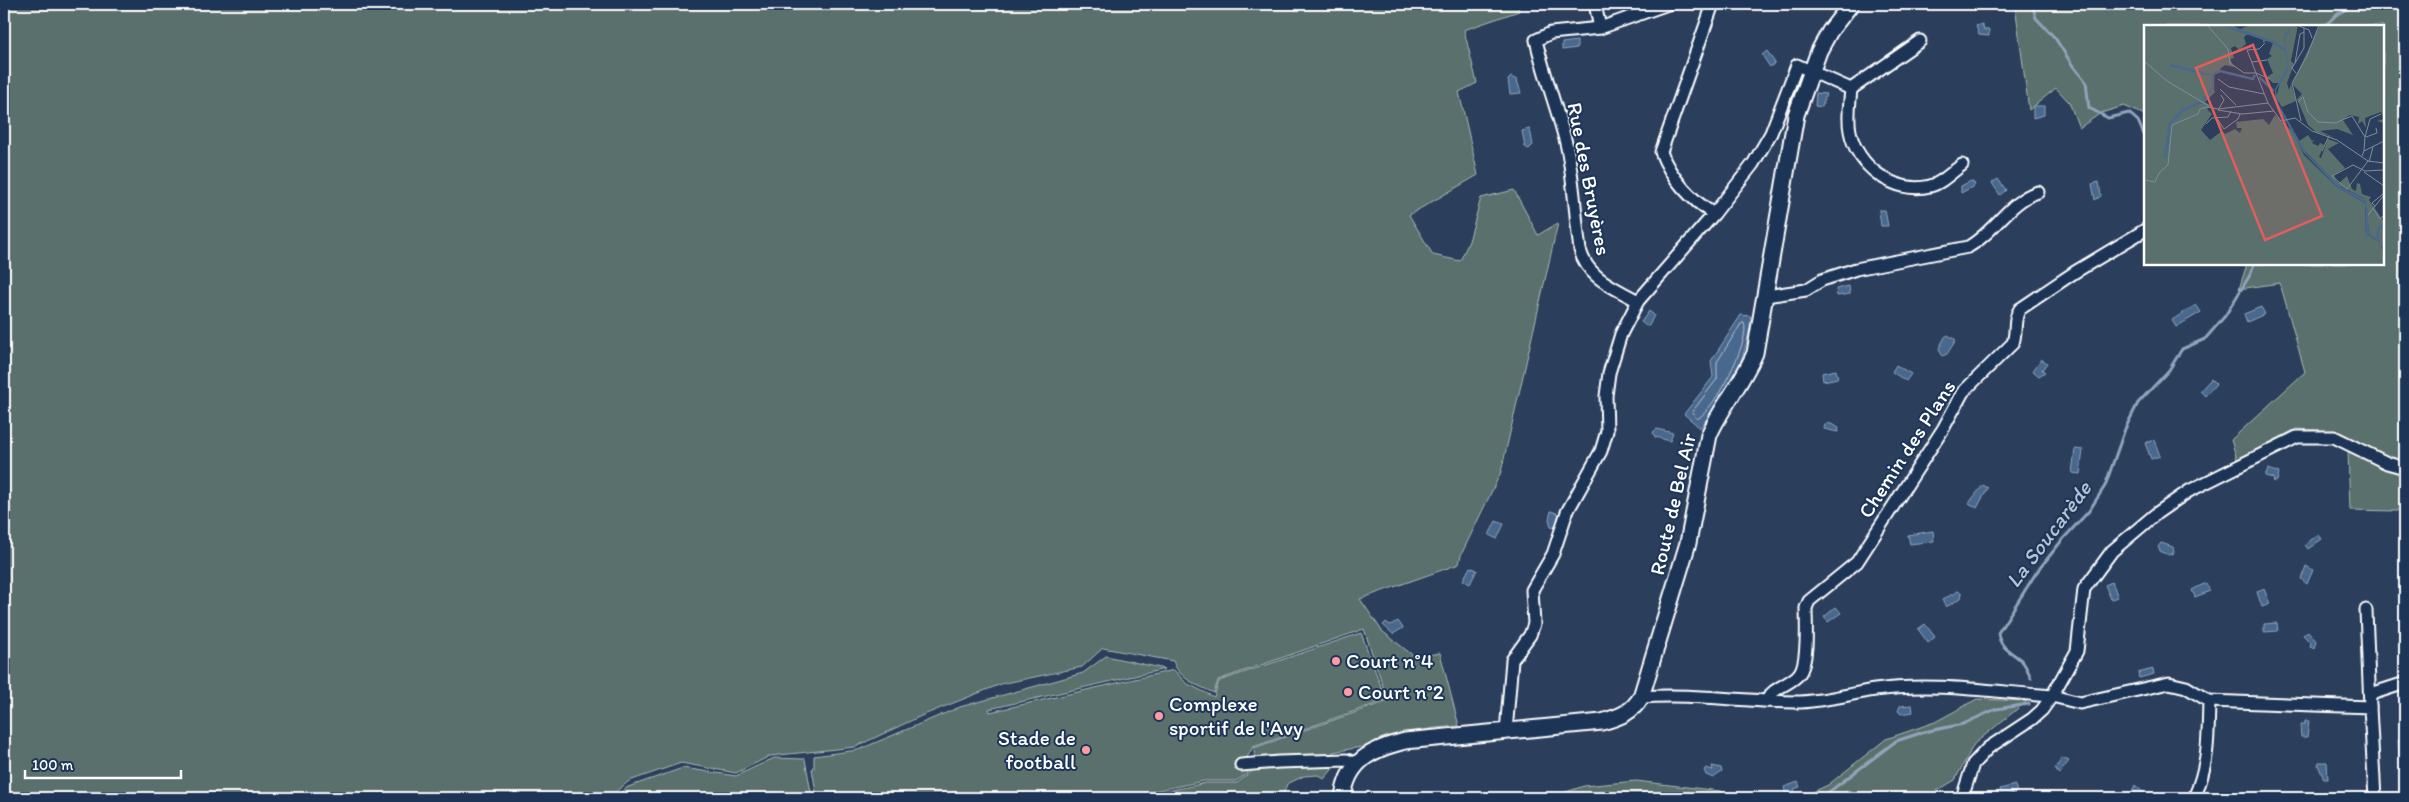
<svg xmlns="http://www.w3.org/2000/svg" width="2409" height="802" viewBox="0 0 2409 802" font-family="Itim,sans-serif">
  <rect width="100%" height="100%" fill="#2b3f5c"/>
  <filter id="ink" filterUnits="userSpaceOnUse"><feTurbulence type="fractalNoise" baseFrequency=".02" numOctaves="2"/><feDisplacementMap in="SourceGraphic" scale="10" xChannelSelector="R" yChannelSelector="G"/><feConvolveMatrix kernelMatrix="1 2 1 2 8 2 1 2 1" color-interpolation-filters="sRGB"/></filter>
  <g filter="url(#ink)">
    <!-- green -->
    <g fill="#5a706c" stroke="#acb8b6">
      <path d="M4 4H1517L1519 11 1464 30 1477 83 1459 92 1478 175 1409 215 1433 255 1460 261 1469 241 1481 198 1514 190 1538 235 1558 223 1501 472 1461 555 1459 564 1360 599 1382 631 1415 657 1440 653 1459 726 1435 728 1388 736 1367 746 1333 752 1337 764 1324 779 1318 775 1304 776 1287 784 1282 798H1132L1206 783H1237L1255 769 1254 748 1388 701 1364 629 1218 680 1214 693C1197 685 1179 679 1173 661L1103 648 1082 667 1001 684 921 716 855 747 770 756 736 773 681 763 629 781 608 798H4Z"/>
      <path d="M1983 4H2405V509L2396 511 2350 510 2348 451 2332 431 2296 429 2237 459 2231 440 2305 372 2280 283 2239 289 2247 264H2383V26H2145V115L2124 106 2101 113 2079 128 2069 102 2056 88 2029 110 2015 5 1984 7Z"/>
      <path d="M1361 633 1386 700 1253 747 1246 759 1248 773 1236 781H1204L1118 798H817L812 769 814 768V756L858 750 960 707 1083 673 1106 656 1165 669 989 709 990 712 1174 670 1186 683 1214 697 1219 681Z"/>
      <path d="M1977 699 2027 701 1974 744 1955 780 1925 798H1800L1828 785 1886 739 1935 722Z"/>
      <path d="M774 758 805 759 812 798H613L628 787 683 768 736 776Z"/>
      <path d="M1636 781 1720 791 1737 798H1637L1624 795 1548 798 1584 786Z"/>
    </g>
    <!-- water -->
    <g fill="#48688e" stroke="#91a4bb">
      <path d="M1982 24 1984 30H1989V36L1979 35 1976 26Z"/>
      <path d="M1577 41V48L1562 50V43Z"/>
      <path d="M1767 51 1775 63 1770 67 1762 55Z"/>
      <path d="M1511 77 1517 80 1521 93 1510 94 1508 80Z"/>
      <path d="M1816 93 1826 94 1822 107 1815 106Z"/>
      <path d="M2033 106H2044V115L2033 118Z"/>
      <path d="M1530 129 1533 145 1529 149 1525 147 1522 131Z"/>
      <path d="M1998 179 2006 190 2000 195 1992 183Z"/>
      <path d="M1971 181 1975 184 1974 186 1961 193V186Z"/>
      <path d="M2099 182 2101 196 2095 200 2092 184Z"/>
      <path d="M1879 210H1885L1888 226H1881Z"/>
      <path d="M1849 286 1850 294 1837 296 1836 289Z"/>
      <path d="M2196 305 2201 312 2176 327 2172 320Z"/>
      <path d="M2261 307 2265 314 2247 322 2244 314Z"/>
      <path d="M1649 311 1654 315 1650 324 1646 326 1641 322Z"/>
      <path d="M1741 315 1751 316C1749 348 1735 379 1717 406 1712 414 1705 420 1700 428L1684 414 1713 377 1711 361Z"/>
      <path d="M1948 335 1956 340 1947 354 1942 356 1939 348 1945 337Z"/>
      <path d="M2041 359 2047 363 2042 370 2045 372 2039 376 2033 371Z"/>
      <path d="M1896 365 1911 374 1906 381 1892 372Z"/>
      <path d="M1836 370 1838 378 1823 381 1822 373Z"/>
      <path d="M2211 379 2216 384 2205 396 2200 391Z"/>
      <path d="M1829 423 1839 428 1838 432 1824 429 1825 424Z"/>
      <path d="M1657 429 1673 433 1670 441 1655 437 1653 432Z"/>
      <path d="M2154 440 2160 456 2151 459 2145 443Z"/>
      <path d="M2075 449 2083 450 2080 474 2072 473Z"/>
      <path d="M2268 469 2279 473 2277 481 2274 482 2273 478 2265 476Z"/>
      <path d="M1983 485 1988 488 1977 508 1969 503Z"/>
      <path d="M1551 511 1559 514 1556 529 1551 527 1549 519Z"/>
      <path d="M1496 521 1504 524 1497 539 1489 535Z"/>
      <path d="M1933 531 1934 541 1910 544 1908 535Z"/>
      <path d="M2318 534 2322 539 2308 549 2305 545Z"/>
      <path d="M2161 543 2173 547 2174 553 2169 555 2160 551 2158 547Z"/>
      <path d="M2306 566 2313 570 2307 584 2301 579Z"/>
      <path d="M1470 567 1477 570 1470 584 1463 580Z"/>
      <path d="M2112 582 2118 597 2111 599 2105 585Z"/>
      <path d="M2206 583 2210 591 2195 597 2192 590Z"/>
      <path d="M2264 589 2270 604 2262 607 2257 592Z"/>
      <path d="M1958 591 1962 593 1961 598 1946 607 1942 600Z"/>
      <path d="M1836 607 1841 613 1828 622 1824 617Z"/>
      <path d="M1398 621 1403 628 1393 634 1383 625 1386 622 1390 625Z"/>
      <path d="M2277 623 2278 631 2264 632V624Z"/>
      <path d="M1925 624 1935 637 1928 643 1918 629Z"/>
      <path d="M2308 631 2316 641 2314 648 2310 646 2311 643 2303 635Z"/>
      <path d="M2153 669 2154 674 2139 678 2138 673Z"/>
      <path d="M1912 705 1913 712 1901 714 1898 711 1900 706Z"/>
      <path d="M2305 721H2309L2307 737H2301L2300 724H2305Z"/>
      <path d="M2404 739 2405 755 2399 756 2398 740Z"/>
      <path d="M2062 758 2069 761 2059 774 2055 769Z"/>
      <path d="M2319 762H2327L2328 779H2324L2318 765Z"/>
      <path d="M1712 766 1721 768 1722 772 1713 778 1706 775 1704 770 1706 768 1713 770Z"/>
      <path d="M1798 782 1800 787 1794 789 1795 793 1786 796 1784 787Z"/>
      <path d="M2015 785 2017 792 2002 797 2000 789Z"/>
      <path d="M2135 785 2144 793 2140 798 2131 793Z"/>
    </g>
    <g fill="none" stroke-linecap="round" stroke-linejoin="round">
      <!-- shore -->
      <path stroke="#b6c3d2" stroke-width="1" d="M1744 323C1752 339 1713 412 1697 419L1692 412 1717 379V362L1741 324Z"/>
      <!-- stream -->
      <g stroke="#91a4bb" stroke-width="3">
        <path d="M2032 4 2036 18 2055 38 2073 66 2086 82 2089 108 2108 118 2129 113 2138 121 2145 137"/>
        <path d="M2325 26 2336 15 2355 4"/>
        <path d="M2031 678C2029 673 2025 664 2021 660 2010 651 2000 648 1998 633L2036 573 2063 539 2089 511 2105 486 2125 429 2138 403 2169 370 2182 349 2205 339 2225 316 2250 275 2254 264"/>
        <path d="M971 798 975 797"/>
        <path d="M1821 798 1896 741 1924 732 1963 724 1996 709 2029 704"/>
      </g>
      <defs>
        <g id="minor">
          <path d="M1595 4 1600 28"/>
          <path d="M1713 4 1661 152C1670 177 1692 201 1714 214"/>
          <path d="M1851 89 1920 41"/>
          <path d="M1766 296 1806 290 1822 280 1856 269 1968 247C1994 233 2010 200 2038 192"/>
          <path d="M1638 301C1614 287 1588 279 1580 250 1575 215 1574 178 1566 143 1557 108 1544 75 1536 40L1551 33 1600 28 1668 4"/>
          <path d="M2366 610 2370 707"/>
          <path d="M2371 694 2405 683"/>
          <path d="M1641 697C1693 693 1745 702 1796 702 1823 702 1848 694 1875 690 1933 682 1994 692 2052 696L2077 651 2084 589 2112 551 2157 513 2189 491 2297 437H2334L2387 463 2405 468"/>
          <path d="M1767 701C1772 687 1790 685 1799 674 1809 662 1806 623 1806 608L1809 601 1857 562 1943 429 1963 392 2013 343C2017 332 2013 318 2020 309L2075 272 2145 230"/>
          <path d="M1506 732 1512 660 1530 635 1534 624 1532 590 1553 554 1567 512 1601 451 1607 431 1606 396 1609 373 1621 334 1638 301 1714 214 1753 164 1771 133 1797 65 1851 89C1850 103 1847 117 1850 131 1856 166 1895 195 1930 186 1941 184 1953 171 1962 165"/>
          <path d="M1241 765 1279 762 1347 760 1357 764"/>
          <path d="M1962 798 1973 764 1988 748 2032 719 2042 710 2052 696 2080 703 2169 683 2186 687 2209 701 2370 707 2375 798"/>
          <path d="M2194 798C2209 764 2208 737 2209 701"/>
        </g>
        <path id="tertiary" d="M1343 798C1347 761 1372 749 1405 741L1602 722C1619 717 1632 713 1641 697L1688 543 1709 435C1722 406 1742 383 1755 353L1796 115 1819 51 1830 31 1851 4"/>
      </defs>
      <!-- minor casing -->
      <use href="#minor" stroke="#fff" stroke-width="15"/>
      <!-- tertiary casing -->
      <use href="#tertiary" stroke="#fff" stroke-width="19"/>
      <!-- minor -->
      <use href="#minor" stroke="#1d3557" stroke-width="11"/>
      <!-- tertiary -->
      <use href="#tertiary" stroke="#1d3557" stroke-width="15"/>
    </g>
  </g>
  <!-- markers -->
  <g fill="#ff9aa2" stroke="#1d3557" stroke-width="2">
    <circle cx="1336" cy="661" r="5"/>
    <circle cx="1348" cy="692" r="5"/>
    <circle cx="1159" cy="716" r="5"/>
    <circle cx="1086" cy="750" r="5"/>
  </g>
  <g text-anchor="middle" stroke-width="4" stroke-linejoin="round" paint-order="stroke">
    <!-- street labels -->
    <g font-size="21" fill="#fff" stroke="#1d3557">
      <text transform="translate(1589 179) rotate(79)" y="7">Rue des Bruyères</text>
      <text transform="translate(1907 449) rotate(-57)" y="7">Chemin des Plans</text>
      <text transform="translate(1673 504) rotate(-77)" y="7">Route de Bel Air</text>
    </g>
    <!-- poi labels -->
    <g font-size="21" fill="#fff" stroke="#1d3557" text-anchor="start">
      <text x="1346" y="668">Court n°4</text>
      <text x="1358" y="699">Court n°2</text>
      <text x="1169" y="711">Complexe<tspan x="1169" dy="24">sportif de l'Avy</tspan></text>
      <text x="1076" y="745" text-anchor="end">Stade de<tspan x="1076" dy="24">football</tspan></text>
    </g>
    <!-- water labels -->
    <g font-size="22" font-style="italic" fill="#b6c3d2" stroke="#1d3557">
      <text transform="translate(2048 534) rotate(-53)" y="8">La Soucarède</text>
    </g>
  </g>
  <!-- overview -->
  <g transform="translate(2144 25)">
    <rect width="240" height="240" fill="#2b3f5c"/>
    <path d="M0 0H87L96 4 107 0H154L147 36 150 39 143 58 145 65 147 59 152 76 138 82 145 93 132 73 136 58H129L123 52 129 48 123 34 128 31 125 29 129 18 123 15 119 18V13L104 9 100 12 102 19 95 25 91 21 87 23 90 33 86 34 90 42 81 40 76 44 77 47 70 49 68 60 71 67 61 77 67 81 63 84 68 89 57 105 66 115 78 106 81 109 91 104 96 108 98 103H93L92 97 119 94 125 100 131 90 147 105 143 95 160 130 193 162 221 178 222 209 235 217 240 227V240H0ZM176 0H240V98L233 96 240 94 237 87 221 93 222 103 218 96 214 99 215 92 206 90 199 95 209 110 193 104 176 106 189 112 172 107 164 100 153 74 158 69 148 59ZM164 110 168 116 171 114 168 118 174 121 176 118 180 120 175 132 177 133 184 114 195 118 184 124 201 143 190 150 192 155 195 158 203 151 208 164 212 166 213 158 216 159 218 169 227 172 225 175 240 197V224L225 208 221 174 194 160 158 123 154 117Z" fill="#5a706c"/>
    <path d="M148 0 141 14 144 46 132 65 134 78 163 129 197 162 221 174 223 180 225 208 236 216 240 227 235 217 222 209 221 178 193 162 159 127 131 76V64L143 43 140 11Z" fill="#48688e"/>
    <path fill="none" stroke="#48688e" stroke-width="2.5" d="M80 0 126 16M127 16 141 25M26 40 66 50M115 52 130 66M59 75 69 63V49L76 46 109 54 111 50M21 133 26 99 39 85 57 77M234 216V205L240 199"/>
    <path fill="none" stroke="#808c9d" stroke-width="1" d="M63 0 84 24 86 38 100 48H112L124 78M155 1 165 5 168 13M121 18 115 24 103 25 112 48 126 54M0 36 23 56 65 81M108 37 123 35M151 38 156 9 160 7M152 48 148 43 160 23V3M74 54 85 62 120 69M76 64 92 80M77 70 80 75 74 85 98 89 130 86M154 77 159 72 164 87 174 97 191 98 208 91 221 112 220 126M72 92 80 104 94 94 96 89M157 96 148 58 163 31 175 0M62 99 68 93 84 92 87 86M221 112 226 94 237 89M222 112 233 108 232 103M178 126 185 111M218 131 220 126 240 116M225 137 229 122M209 140 188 151 203 164 224 136M209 140 221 146 240 145M220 147 240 161M0 155 11 157 15 148 24 140 28 100 54 89 56 84 63 82 74 84 124 78 137 96 151 93 168 106 193 115 224 136 240 138M231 181 228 178 240 168M229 183 236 194 240 190M224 190 240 170"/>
    <path fill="#e05e5e" fill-opacity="0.15" stroke="#e05e5e" stroke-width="2.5" d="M109 20 178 191 121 215 52 43Z"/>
    <rect width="240" height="240" fill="none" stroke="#fff" stroke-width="2.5"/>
  </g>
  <!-- margin -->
  <rect width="2409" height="802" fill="none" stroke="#1d3557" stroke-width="20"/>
  <rect x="10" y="10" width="2389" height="782" fill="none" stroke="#fff" stroke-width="2" filter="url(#ink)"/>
  <!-- scale -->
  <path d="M25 770v8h156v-8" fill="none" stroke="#ffffff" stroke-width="2.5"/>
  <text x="32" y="770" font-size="15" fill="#ffffff" stroke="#1d3557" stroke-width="4" paint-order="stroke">100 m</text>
</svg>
